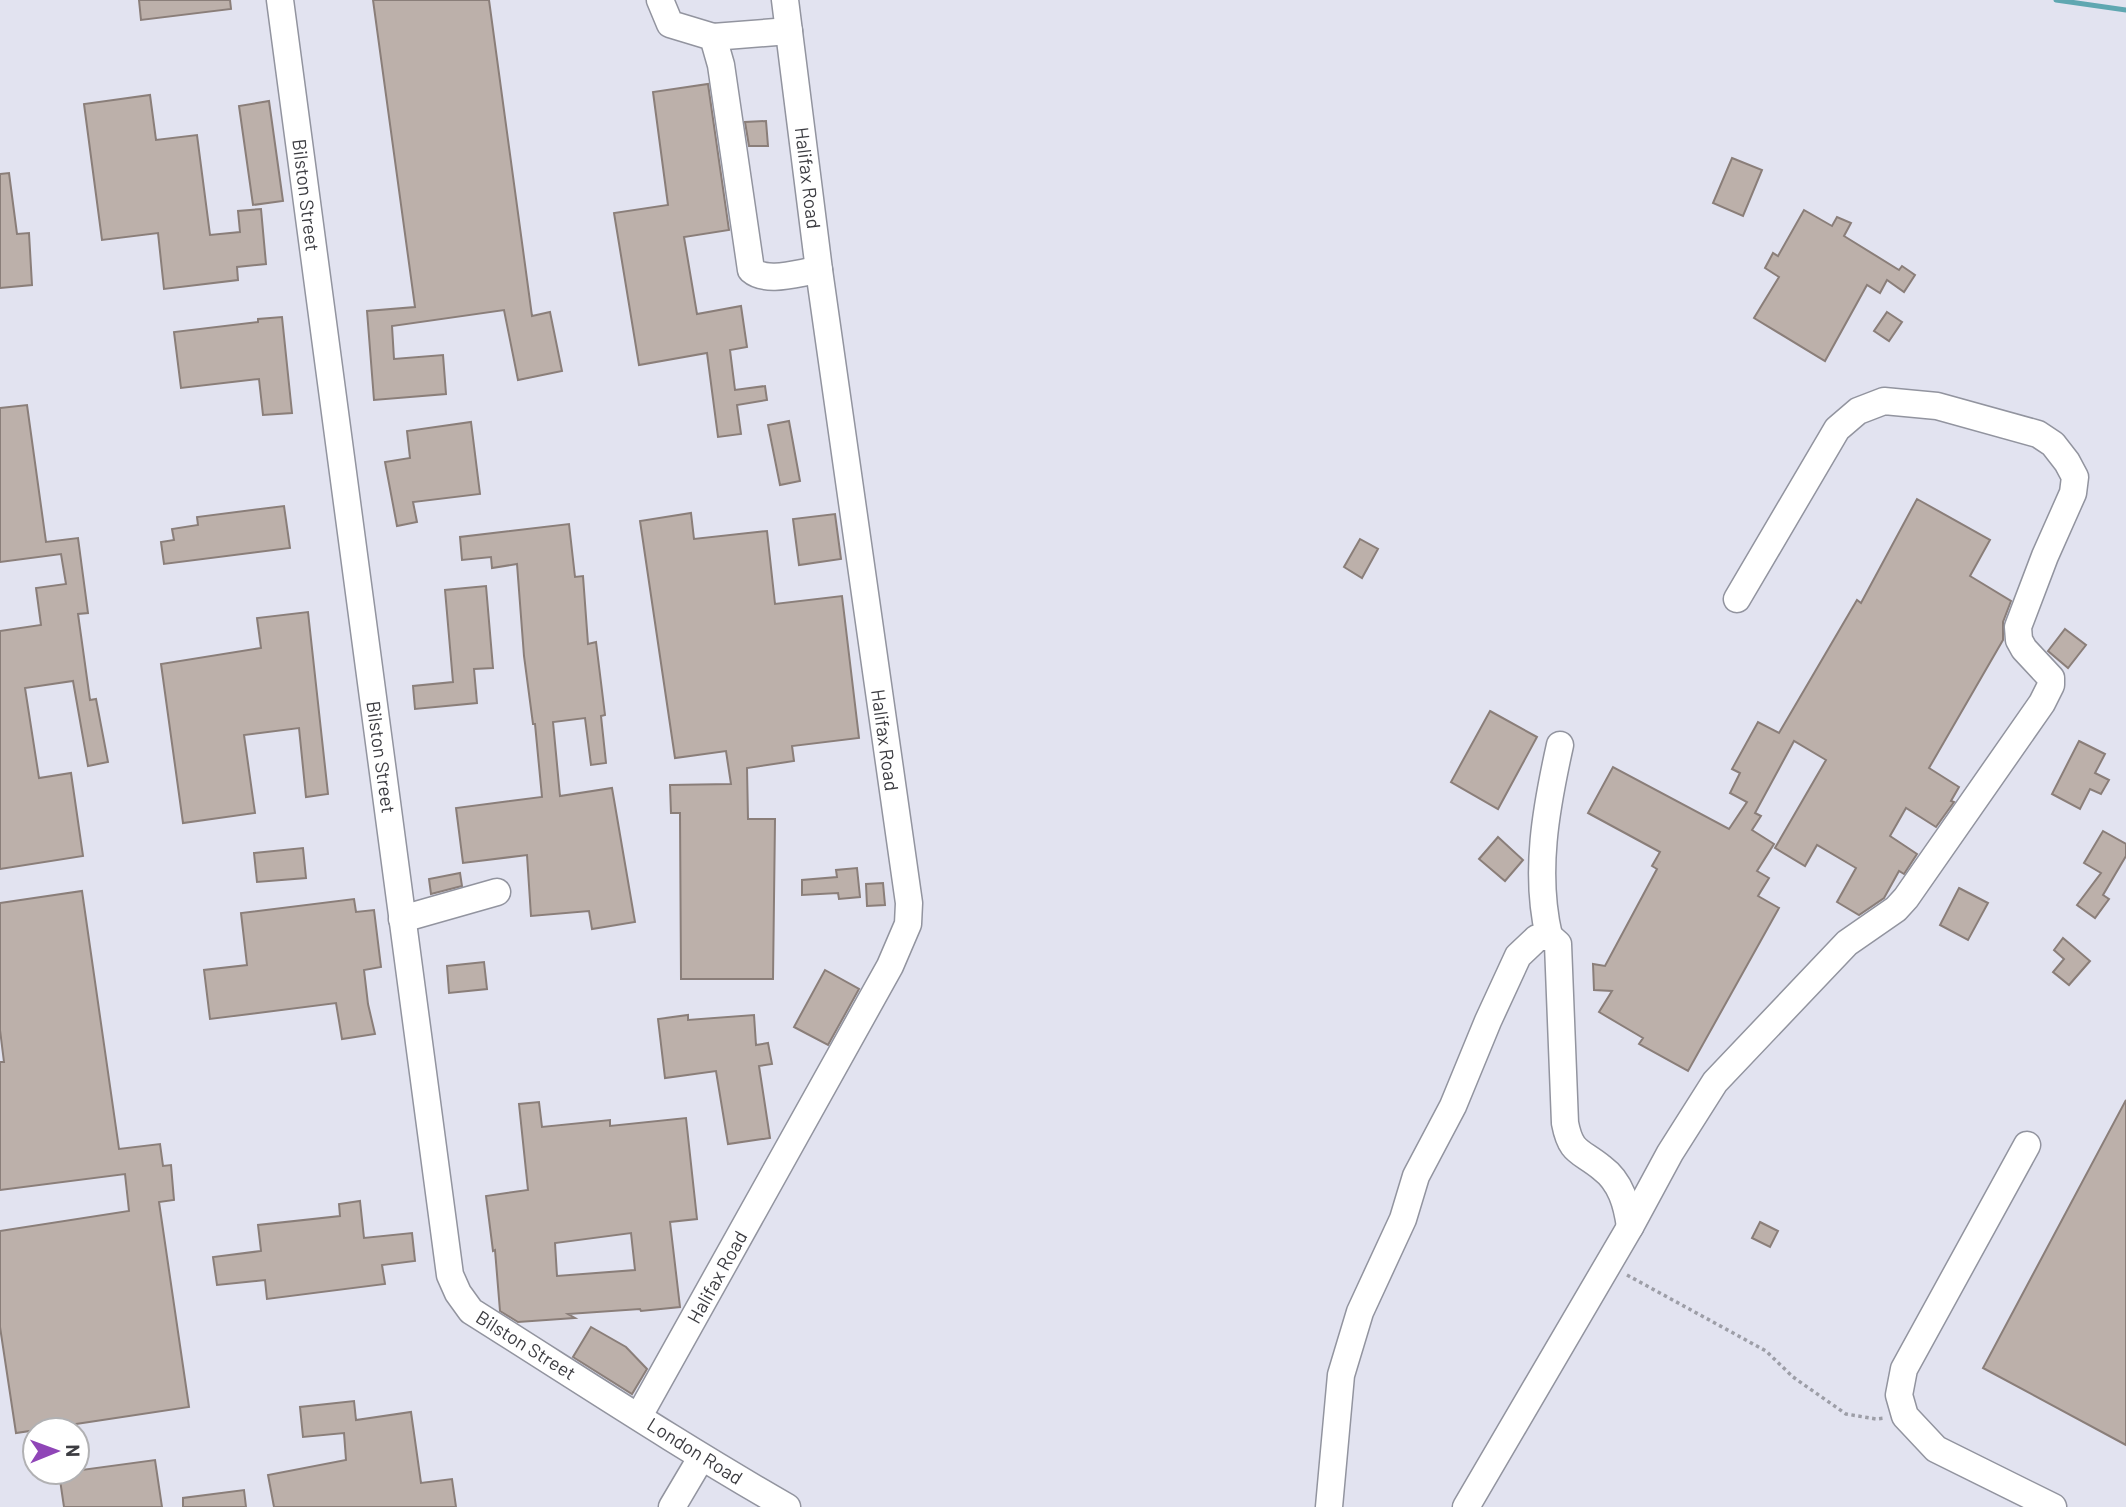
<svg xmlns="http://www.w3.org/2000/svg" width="2126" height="1507" viewBox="0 0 2126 1507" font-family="Barlow,sans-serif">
  <rect width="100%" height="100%" fill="#e2e3f0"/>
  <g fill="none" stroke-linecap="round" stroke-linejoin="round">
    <!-- stream -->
    <path stroke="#5fa7b1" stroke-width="5" d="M2056 0 2126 10"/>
  </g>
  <!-- building -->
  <g fill="#bcb0aa" stroke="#8a7e79" stroke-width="2" fill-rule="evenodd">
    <path d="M139 0H230L231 9 141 20Z"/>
    <path d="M373 0H489L532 316 550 312 562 371 518 380 504 310 392 326 394 359 443 355 446 394 374 400 367 311 415 307Z"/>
    <path d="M708 84 729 230 684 237 697 314 741 306 747 347 730 350 735 390 765 386 767 400 737 405 741 434 718 437 707 353 639 365 614 213 668 205 653 92Z"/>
    <path d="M150 95 156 140 197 135 210 235 240 232 238 211 261 209 266 264 237 267 238 280 164 289 158 233 102 240 84 104Z"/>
    <path d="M269 101 283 201 253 205 239 106Z"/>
    <path d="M766 121 768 146H749L745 122Z"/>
    <path d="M1732 158 1762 170 1743 216 1713 203Z"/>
    <path d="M9 173 17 234 29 233 32 285 0 288V174Z"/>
    <path d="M1804 210 1832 226 1837 217 1851 223 1844 236 1899 270 1902 266 1915 275 1904 292 1887 280 1880 293 1867 285 1825 361 1754 318 1779 277 1765 268 1773 253 1778 256Z"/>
    <path d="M1887 312 1902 322 1889 341 1874 331Z"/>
    <path d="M282 317 292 413 263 415 259 379 181 388 174 332 258 322V319Z"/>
    <path d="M27 405 46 542 78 538 88 613 78 614 90 700 96 699 108 762 88 766 73 681 25 688 39 778 71 773 83 856 0 869V631L41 625 36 588 66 584 61 554 0 562V408Z"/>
    <path d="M789 421 800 481 780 485 768 425Z"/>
    <path d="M471 422 480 494 413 502 417 522 397 526 385 462 410 458 407 431Z"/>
    <path d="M1917 499 1990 540 1970 576 2011 601 2003 622V640L1929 768 1959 787 1951 801 1954 802 1936 827 1906 808 1890 836 1917 854 1904 874 1899 871 1884 898 1859 915 1837 902 1856 868 1817 845 1805 866 1775 848 1826 760 1794 741 1755 813 1761 816 1752 830 1774 844 1757 871 1769 878 1758 896 1779 908 1688 1071 1639 1044 1643 1038 1599 1012 1612 991 1594 990 1593 964 1605 966 1657 869 1652 866 1660 852 1588 813 1613 767 1729 829 1747 802 1730 793 1740 773 1732 769 1758 722 1779 733 1857 600 1861 603Z"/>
    <path d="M284 506 290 548 164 564 161 542 174 540 172 529 198 525 197 517Z"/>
    <path d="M691 513 694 539 767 531 775 604 842 596 859 738 792 746 794 761 747 768 748 819H775L773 979H681L680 813H671L670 785 731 784 726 751 675 758 640 521Z"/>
    <path d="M835 514 841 559 799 565 793 519Z"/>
    <path d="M569 524 575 577 583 576 588 644 596 642 605 715 601 716 606 763 591 765 585 718 553 722 560 796 612 788 635 922 592 929 589 911 531 916 527 855 463 863 456 808 542 797 535 724H533L524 656 517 564 492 568 491 557 462 560 460 537Z"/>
    <path d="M1360 539 1378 549 1362 578 1344 567Z"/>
    <path d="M486 586 493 668 474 669 477 703 415 709 413 686 453 682 445 590Z"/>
    <path d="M308 612 328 794 306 797 299 728 244 735 255 813 183 823 161 664 261 648 257 618Z"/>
    <path d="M2065 629 2086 645 2068 668 2048 651Z"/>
    <path d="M1490 711 1537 737 1498 809 1451 782Z"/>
    <path d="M2079 741 2105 754 2095 773 2109 780 2101 794 2090 789 2080 809 2052 794Z"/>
    <path d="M2103 831 2126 844V856L2103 895 2109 899 2095 918 2077 905 2101 873 2084 863Z"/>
    <path d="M1498 837 1523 860 1505 881 1479 859Z"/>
    <path d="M303 848 306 878 257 882 254 853Z"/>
    <path d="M857 868 860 897 839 899 838 893 802 895V880L837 877 836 870Z"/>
    <path d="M460 873 462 886 431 894 429 879Z"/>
    <path d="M883 883 885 905 867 906 866 884Z"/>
    <path d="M1959 888 1988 903 1968 940 1940 925Z"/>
    <path d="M82 891 119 1149 160 1144 163 1166 171 1165 174 1200 159 1202 189 1407 16 1433 0 1327V1231L129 1211 125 1174 0 1190V1062H4L0 1030V903Z"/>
    <path d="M354 899 356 912 374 910 381 967 364 970 368 1004 375 1034 342 1039 336 1003 210 1019 204 970 247 965 241 913Z"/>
    <path d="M2063 938 2090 961 2069 985 2053 972 2064 959 2054 950Z"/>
    <path d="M484 962 487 989 449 993 447 966Z"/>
    <path d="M825 970 859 989 828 1045 794 1027Z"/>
    <path d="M688 1015V1020L754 1015 756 1045 768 1043 772 1064 759 1066 770 1138 728 1144 716 1071 665 1078 658 1019Z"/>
    <path d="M2126 1100V1445L1983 1368Z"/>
    <path d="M539 1102 542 1127 610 1120V1126L686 1118 697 1219 670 1222 680 1307 641 1311 640 1309 568 1314 575 1318 518 1322 500 1311 495 1250 493 1251 486 1196 528 1190 519 1104ZM631 1233 635 1270 557 1276 555 1243Z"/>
    <path d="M360 1201 364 1238 412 1233 415 1261 382 1265 385 1284 267 1299 265 1280 217 1285 213 1257 261 1251 258 1225 340 1216 339 1204Z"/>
    <path d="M1760 1222 1778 1231 1770 1247 1752 1238Z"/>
    <path d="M591 1327 626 1347 647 1369 632 1394 573 1357Z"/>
    <path d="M354 1401 356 1420 411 1412 421 1483 452 1479 456 1507H274L268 1475 346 1460 344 1433 303 1437 300 1407Z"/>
    <path d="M155 1460 162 1507H64L59 1473Z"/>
    <path d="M244 1490 246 1507H183V1498Z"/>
  </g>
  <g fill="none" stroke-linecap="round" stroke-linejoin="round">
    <defs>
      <g id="minor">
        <path d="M280 0 450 1275 458 1293 471 1311C576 1377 680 1446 787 1507"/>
        <path d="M660 0 670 24 713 37 721 65 751 270C767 284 800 272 819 270"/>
        <path d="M713 37 789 31"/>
        <path d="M402 919 497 892"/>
        <path d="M1549 936C1534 873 1546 808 1560 745"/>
        <path d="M2027 1145 1904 1369 1899 1395 1905 1416 1936 1449 2053 1507"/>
        <path d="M639 1416 890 966 908 924 909 903 819 270 785 0"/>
        <path d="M672 1507 701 1458"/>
        <path d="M1329 1507 1341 1375 1360 1312 1403 1219 1416 1176 1453 1106 1488 1021 1518 956 1537 938 1549 936 1558 944 1565 1123C1571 1154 1580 1150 1602 1168 1621 1182 1627 1205 1630 1227"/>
        <path d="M1466 1507 1630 1227 1670 1153 1715 1082 1847 943 1896 909 1906 898 2042 703 2051 685V678L2024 649 2019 640 2018 627 2045 556 2073 493 2075 477 2067 462 2053 444 2038 434 1937 406 1884 401 1858 411 1837 429 1737 599"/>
      </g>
    </defs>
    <!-- minor casing -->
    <use href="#minor" stroke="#92949f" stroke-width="29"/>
    <!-- path -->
    <path stroke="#9d9ea7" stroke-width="3.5" stroke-dasharray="3.5 3.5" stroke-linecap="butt" d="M1627 1275 1766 1351 1793 1377 1846 1414 1876 1419 1885 1418"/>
    <!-- minor -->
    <use href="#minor" stroke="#fff" stroke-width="26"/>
  </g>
  <g text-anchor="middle" stroke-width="5" stroke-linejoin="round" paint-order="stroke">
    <!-- street labels -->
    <g font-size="19" fill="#3c3c41" stroke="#fff">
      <text transform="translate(808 178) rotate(83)" y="7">Halifax Road</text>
      <text transform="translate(306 195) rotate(83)" y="7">Bilston Street</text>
      <text transform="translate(885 740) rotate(82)" y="7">Halifax Road</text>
      <text transform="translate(381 757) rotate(82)" y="7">Bilston Street</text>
      <text transform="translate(717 1277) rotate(-61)" y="7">Halifax Road</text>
      <text transform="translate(526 1345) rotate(32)" y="7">Bilston Street</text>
      <text transform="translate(695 1451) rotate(32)" y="7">London Road</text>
    </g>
  </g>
  <!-- north arrow -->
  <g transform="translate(56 1451) rotate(89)"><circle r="33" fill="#ffffff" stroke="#b1b1b3" stroke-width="2"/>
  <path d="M0-5L12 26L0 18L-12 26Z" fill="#8f45b7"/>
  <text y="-10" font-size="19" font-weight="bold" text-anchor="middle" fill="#3c3c41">N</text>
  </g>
</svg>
